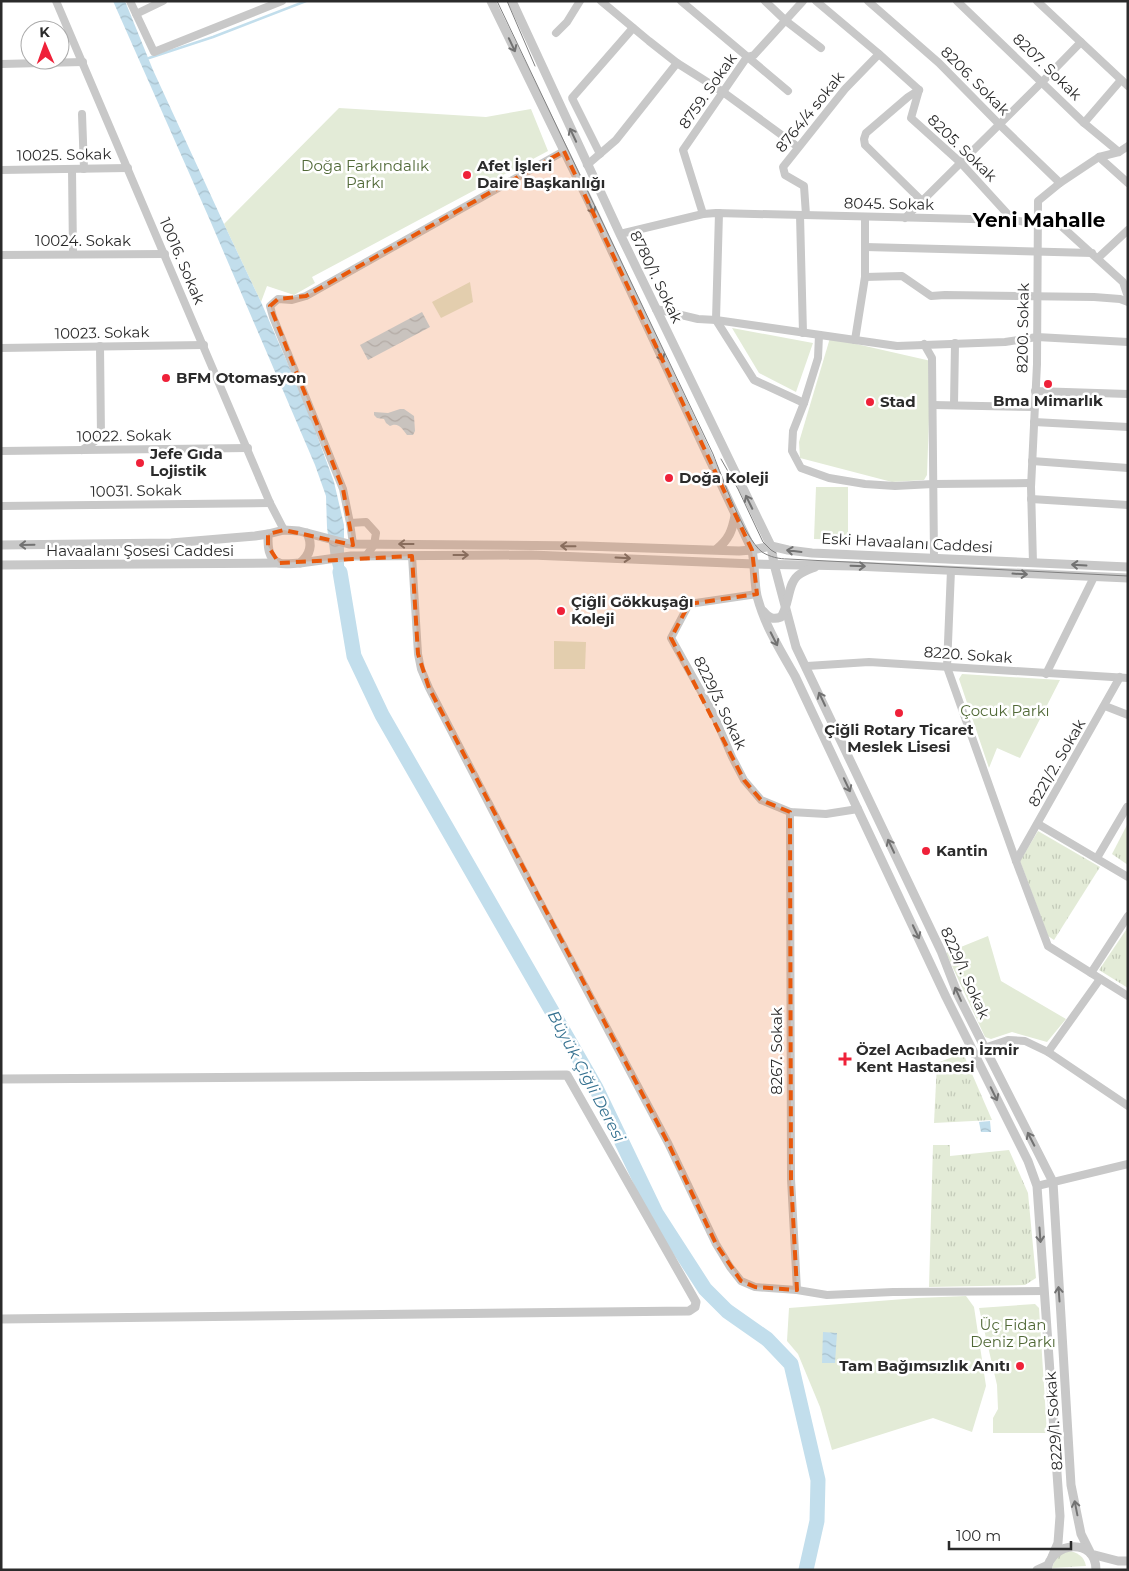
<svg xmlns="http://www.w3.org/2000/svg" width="1129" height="1571" viewBox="0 0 1129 1571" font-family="Montserrat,sans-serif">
  <defs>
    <pattern id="grass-tufts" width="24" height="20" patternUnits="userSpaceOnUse" patternTransform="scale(1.25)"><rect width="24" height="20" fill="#e3ebd7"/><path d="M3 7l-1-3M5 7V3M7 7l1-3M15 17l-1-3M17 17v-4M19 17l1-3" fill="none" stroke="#c3cab9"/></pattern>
    <pattern id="water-waves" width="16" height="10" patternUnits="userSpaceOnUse" patternTransform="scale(1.25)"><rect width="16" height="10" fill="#c2deec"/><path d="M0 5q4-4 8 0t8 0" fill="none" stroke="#a7bfcb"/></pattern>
  </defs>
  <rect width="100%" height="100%" fill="#fff"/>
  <!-- grass -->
  <g fill="url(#grass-tufts)">
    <path d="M1128 823V865L1112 854Z"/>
    <path d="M1038 831 1100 867 1054 940 1048 936 1020 861Z"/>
    <path d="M1128 927V988L1099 970Z"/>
    <path d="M963 1053 992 1120 934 1123 937 1063Z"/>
    <path d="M933 1145H950V1156L1009 1150 1028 1193 1036 1278 1025 1285 929 1287Z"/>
    <path d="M1068 1551C1077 1552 1084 1556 1086 1566L1052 1568 1056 1557Z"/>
  </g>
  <!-- park -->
  <g fill="#e3ebd7">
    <path d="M339 108 486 117 531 109 548 151 312 277 315 283 294 295 267 286 261 302 224 224Z"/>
    <path d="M470 282 473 302 441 318 432 302Z"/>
    <path d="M732 328 813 343 796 392 759 373Z"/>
    <path d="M830 338 931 361 927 475 924 480 892 482 800 458 799 442Z"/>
    <path d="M816 487H848V540L814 539Z"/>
    <path d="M554 641 586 642 585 669H554Z"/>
    <path d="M962 674 1060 680 1020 758 997 748 989 768 959 679Z"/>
    <path d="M988 936 1001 981 1066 1019 1047 1042 1012 1032 991 1039 985 1037 946 953Z"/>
    <path d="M966 1296 974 1307 986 1386 972 1432 933 1418 832 1450 820 1407 798 1354 787 1341 789 1308 917 1298Z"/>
    <path d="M1035 1304 1039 1308 1047 1433H993V1418L998 1409 997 1385 979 1308Z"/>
  </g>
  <!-- water -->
  <g fill="url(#water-waves)">
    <path d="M113 1H125L153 70 224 224 261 302 307 408 334 482 344 525V571H334L331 559 327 527 326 496 315 465 209 218Z"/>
    <path d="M422 312 430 327 368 360 360 345Z"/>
    <path d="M400 409H404L414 416 415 431 413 435H407C402 429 399 422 390 426L386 423 384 419 377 418 374 415V412L388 413Z"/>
    <path d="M990 1121 991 1132H981L979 1122Z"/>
    <path d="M823 1332 837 1333 835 1363H822Z"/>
  </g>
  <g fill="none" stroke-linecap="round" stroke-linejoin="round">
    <!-- stream -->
    <path stroke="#c2deec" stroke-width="2.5" d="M149 58 213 37 306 1"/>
    <!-- river -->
    <path stroke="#c2deec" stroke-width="15" d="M340 572 354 656 382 715 596 1088 656 1213 705 1289 727 1311 767 1339 791 1364 818 1480 817 1521 806 1570"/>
    <!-- minor -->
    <g stroke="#c8c8c8" stroke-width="8">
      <path d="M56 1 270 503 284 530"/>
      <path d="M130 1 154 52 282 1"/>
      <path d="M601 1 649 41 677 63 723 92 798 147"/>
      <path d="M681 1 788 91"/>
      <path d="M765 1 786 21 821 48"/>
      <path d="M816 1 879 54 919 90"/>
      <path d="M868 1 939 63 999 124 1060 183"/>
      <path d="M957 1 1084 123 1119 152"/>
      <path d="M1037 1 1128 86"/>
      <path d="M136 14 163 1"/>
      <path d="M556 33 567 22 580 1"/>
      <path d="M1 64 83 62"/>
      <path d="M919 90 911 118 961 163 1013 220"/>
      <path d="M919 90 908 97 866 133 864 139 865 145 922 201"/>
      <path d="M82 114 84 169"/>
      <path d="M1084 123 1121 80"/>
      <path d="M600 154 572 98 633 28"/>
      <path d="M1099 157 1128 183"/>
      <path d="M587 165 616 140 677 63"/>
      <path d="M72 169 73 254"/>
      <path d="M1 170 128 168"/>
      <path d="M719 213 716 320 754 380 804 403"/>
      <path d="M703 214 683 150 747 57 754 55 803 1"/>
      <path d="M800 215 803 333"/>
      <path d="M806 215 804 186 785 175 783 167 845 89 879 54"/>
      <path d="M905 218 1042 82 1081 42"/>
      <path d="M620 234 703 214 716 213 1013 220 1039 224H1059L1123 282 1128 297"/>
      <path d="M865 247 1092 253"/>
      <path d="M1 255 165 254"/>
      <path d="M1098 258 1128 230"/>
      <path d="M865 277 902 276 931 296 945 295 1094 297 1120 299 1128 302"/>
      <path d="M656 309 698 319 716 320 897 346 1005 342 1037 337 1128 342"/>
      <path d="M819 335 818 358 804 403 793 431 792 451 801 468 829 478 865 484 895 486 933 484 1031 483"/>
      <path d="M855 340 865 277V217"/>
      <path d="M924 344 932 358 934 558"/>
      <path d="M1 348 204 345"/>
      <path d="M1035 391 1128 394"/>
      <path d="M933 405 1034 407"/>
      <path d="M954 405 955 343"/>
      <path d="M1034 422 1128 427"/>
      <path d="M82 450 101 437 100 346"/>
      <path d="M1 451 248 448"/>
      <path d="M1032 461 1128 468"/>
      <path d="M1031 499 1128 505"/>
      <path d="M1 506 270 503"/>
      <path d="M350 523 353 544"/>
      <path d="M366 556 374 545 376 533 366 522 350 523 343 489 273 317 270 306 278 299 292 300 306 296 564 151"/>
      <path d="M412 556 418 654 421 669 429 688 533 889 668 1143 716 1244 730 1267 741 1281 755 1287 797 1290 827 1295 893 1292 1044 1291"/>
      <path d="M1033 563 1031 487 1037 364 1038 201 1060 183 1099 157 1119 152 1128 146"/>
      <path d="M951 570 947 667 1016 861 1048 946 1128 996"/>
      <path d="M757 594 689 604 671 638 713 713 732 757 744 780 761 800 790 812 826 814 858 809"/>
      <path d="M807 666 869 662 1128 678"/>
      <path d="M1046 674 1094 577"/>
      <path d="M1105 706 1128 715"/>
      <path d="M790 812 791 1179 797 1290"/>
      <path d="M1038 824 1128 877"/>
      <path d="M1097 858 1127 807"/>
      <path d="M1016 861 1120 677"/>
      <path d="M1091 973 1128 916"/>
      <path d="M984 1048 1008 1040 1025 1041 1048 1052 1128 1106"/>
      <path d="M1048 1052 1100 979"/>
      <path d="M1037 1186 1128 1164"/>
    </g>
    <!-- tertiary -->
    <g stroke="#c8c8c8" stroke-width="9">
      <path d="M491 1 588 200 752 550C755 565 754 581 757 596 765 626 780 650 795 676L946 997 1028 1161 1037 1186 1060 1516 1058 1543 1052 1557"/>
      <path d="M512 1 620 234 771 546 774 564 796 647 941 951 958 995 1053 1182 1071 1485 1081 1534 1091 1554 1118 1561H1128"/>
      <path d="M284 530 299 531 307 533C313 545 310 555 300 563 294 563 284 565 279 563 267 558 268 544 268 534Z"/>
      <path d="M307 533 349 544 584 546 739 551 752 550 771 546 788 550 812 553 1128 567"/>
      <path d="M1 545 171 543 255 536 268 534"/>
      <path d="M717 549C729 539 732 531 735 516"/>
      <path d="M300 563 351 556 531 555 754 564 854 566 1128 578"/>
      <path d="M1 565 279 563"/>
      <path d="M763 611C769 618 773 620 781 617 790 604 787 582 800 574 804 571 810 569 815 567"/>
      <path d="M1 1079 567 1075 696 1302 695 1307 689 1311 1 1319"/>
      <path d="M1037 1570 1048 1565"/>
      <path d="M1047 1570C1051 1541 1096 1537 1096 1570"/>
    </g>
    <!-- tram -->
    <g stroke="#808080" stroke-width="1">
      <path d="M497 1 713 454C722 477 744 538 762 552 770 557 779 559 788 559L1128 576"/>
      <path d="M507 1 535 66"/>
      <path d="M721 459 738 489 763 542 771 550 776 553"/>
      <path d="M1125 1570H1128"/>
    </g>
  </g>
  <!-- one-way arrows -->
  <defs><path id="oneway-shaft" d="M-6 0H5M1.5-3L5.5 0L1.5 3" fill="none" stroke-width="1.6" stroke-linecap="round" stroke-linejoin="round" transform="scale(1.25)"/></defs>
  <g stroke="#727272">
    <use href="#oneway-shaft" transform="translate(512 45) rotate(65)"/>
    <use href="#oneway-shaft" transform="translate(573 135) rotate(-115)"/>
    <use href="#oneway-shaft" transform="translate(591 207) rotate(65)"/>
    <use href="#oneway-shaft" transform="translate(660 354) rotate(65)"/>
    <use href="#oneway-shaft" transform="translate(749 502) rotate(-116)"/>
    <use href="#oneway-shaft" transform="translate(406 544) rotate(180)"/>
    <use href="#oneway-shaft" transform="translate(27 545) rotate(179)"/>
    <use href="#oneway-shaft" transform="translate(568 546) rotate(-179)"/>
    <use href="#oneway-shaft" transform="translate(794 551) rotate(-173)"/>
    <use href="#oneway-shaft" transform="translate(461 555)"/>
    <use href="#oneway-shaft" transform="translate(623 558) rotate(3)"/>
    <use href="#oneway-shaft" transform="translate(1079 565) rotate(-177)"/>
    <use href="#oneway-shaft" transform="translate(858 566) rotate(2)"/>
    <use href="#oneway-shaft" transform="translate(1020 574) rotate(3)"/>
    <use href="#oneway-shaft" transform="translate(774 639) rotate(63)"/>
    <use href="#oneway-shaft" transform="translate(822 699) rotate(-115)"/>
    <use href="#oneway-shaft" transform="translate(847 785) rotate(65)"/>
    <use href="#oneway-shaft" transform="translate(891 846) rotate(-115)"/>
    <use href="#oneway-shaft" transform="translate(916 932) rotate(65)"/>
    <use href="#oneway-shaft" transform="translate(958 994) rotate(-114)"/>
    <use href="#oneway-shaft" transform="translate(994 1094) rotate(64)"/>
    <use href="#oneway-shaft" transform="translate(1031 1139) rotate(-117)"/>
    <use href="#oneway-shaft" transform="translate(1040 1235) rotate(86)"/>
    <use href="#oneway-shaft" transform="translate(1059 1294) rotate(-94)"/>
    <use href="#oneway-shaft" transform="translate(1076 1508) rotate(-101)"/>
  </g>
  <!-- marked area -->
  <path fill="#e8590c" fill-opacity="0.2" stroke="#e8590c" stroke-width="4" stroke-dasharray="10 6" stroke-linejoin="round" d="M564 151 752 550 757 594 689 604 671 638 744 780 761 800 790 812 791 1179 797 1290 755 1287 741 1281 716 1244 668 1143 429 688 418 654 412 556 279 563 268 546V534L284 530 353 545 343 489 270 306 278 299 306 296Z"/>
  <!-- markers -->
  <g fill="#ef2139" stroke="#fff" stroke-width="2">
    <circle cx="467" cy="175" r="5"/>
    <circle cx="166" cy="378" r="5"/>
    <circle cx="1048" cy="384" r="5"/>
    <circle cx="870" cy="402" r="5"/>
    <circle cx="140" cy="463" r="5"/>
    <circle cx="669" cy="478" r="5"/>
    <circle cx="561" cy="611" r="5"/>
    <circle cx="899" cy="713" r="5"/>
    <circle cx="926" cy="851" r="5"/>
    <path d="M842.5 1051.5h5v5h5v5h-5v5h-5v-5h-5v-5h5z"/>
    <circle cx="1020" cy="1366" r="5"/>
  </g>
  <g text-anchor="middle" stroke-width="5" stroke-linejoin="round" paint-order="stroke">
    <!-- street labels -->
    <g font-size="15" fill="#2b2b2b" stroke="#fff">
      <text transform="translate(1047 67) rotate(44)" y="5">8207. Sokak</text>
      <text transform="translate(975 81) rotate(45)" y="5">8206. Sokak</text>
      <text transform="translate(708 91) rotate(-55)" y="5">8759. Sokak</text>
      <text transform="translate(810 112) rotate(-51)" y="5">8764/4 sokak</text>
      <text transform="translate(962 148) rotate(44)" y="5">8205. Sokak</text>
      <text transform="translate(64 155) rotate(-1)" y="5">10025. Sokak</text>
      <text transform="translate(889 204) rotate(1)" y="5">8045. Sokak</text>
      <text x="83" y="246">10024. Sokak</text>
      <text transform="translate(182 261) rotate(67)" y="5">10016. Sokak</text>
      <text transform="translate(656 277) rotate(64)" y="5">8780/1. Sokak</text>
      <text transform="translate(1023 328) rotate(-89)" y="5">8200. Sokak</text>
      <text transform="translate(102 333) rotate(-1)" y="5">10023. Sokak</text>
      <text transform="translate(124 436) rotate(-1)" y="5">10022. Sokak</text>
      <text transform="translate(136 491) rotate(-1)" y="5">10031. Sokak</text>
      <text transform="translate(907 543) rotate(3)" y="5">Eski Havaalanı Caddesi</text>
      <text x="140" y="556">Havaalanı Şosesi Caddesi</text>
      <text transform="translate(968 655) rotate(4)" y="5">8220. Sokak</text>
      <text transform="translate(720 703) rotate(64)" y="5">8229/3. Sokak</text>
      <text transform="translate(1057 763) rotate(-60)" y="5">8221/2. Sokak</text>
      <text transform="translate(965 973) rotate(66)" y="5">8229/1. Sokak</text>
      <text transform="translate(777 1051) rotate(-90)" y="5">8267. Sokak</text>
      <text transform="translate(1054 1421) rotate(-94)" y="5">8229/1. Sokak</text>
    </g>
    <!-- park labels -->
    <g font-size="15" fill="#516937" stroke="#fff">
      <text x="365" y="171">Doğa Farkındalık<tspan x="365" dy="17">Parkı</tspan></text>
      <text x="1005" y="716">Çocuk Parkı</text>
      <text x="1013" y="1330">Üç Fidan<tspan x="1013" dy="17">Deniz Parkı</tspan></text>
    </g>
    <!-- poi labels -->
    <g font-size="15" font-weight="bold" fill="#2b2b2b" stroke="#fff" text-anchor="start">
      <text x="477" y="171">Afet İşleri<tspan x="477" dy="17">Daire Başkanlığı</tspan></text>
      <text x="176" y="383">BFM Otomasyon</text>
      <text x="1048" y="406" text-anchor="middle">Bma Mimarlık</text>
      <text x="880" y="407">Stad</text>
      <text x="150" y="459">Jefe Gıda<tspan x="150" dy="17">Lojistik</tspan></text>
      <text x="679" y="483">Doğa Koleji</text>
      <text x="571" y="607">Çiĝli Gökkuşaĝı<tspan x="571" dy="17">Koleji</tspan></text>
      <text x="899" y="735" text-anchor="middle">Çiğli Rotary Ticaret<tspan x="899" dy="17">Meslek Lisesi</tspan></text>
      <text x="936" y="856">Kantin</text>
      <text x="856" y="1055">Özel Acıbadem İzmir<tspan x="856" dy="17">Kent Hastanesi</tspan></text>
      <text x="1010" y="1371" text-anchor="end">Tam Bağımsızlık Anıtı</text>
    </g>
    <!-- water labels -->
    <g font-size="16" font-style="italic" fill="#367291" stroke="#fff">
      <text transform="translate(587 1076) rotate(62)" y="6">Büyük Çiğli Deresi</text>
    </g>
    <!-- district labels -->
    <g font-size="20" font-weight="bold" fill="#000" stroke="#fff">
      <text x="1039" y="227">Yeni Mahalle</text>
    </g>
  </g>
  <!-- border -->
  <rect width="1129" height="1571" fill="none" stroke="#2b2b2b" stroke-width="5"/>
  <!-- north arrow -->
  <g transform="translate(45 45) rotate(358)"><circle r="24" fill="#ffffff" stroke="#aaaaaa"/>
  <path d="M0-4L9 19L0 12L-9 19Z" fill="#ef2139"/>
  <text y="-8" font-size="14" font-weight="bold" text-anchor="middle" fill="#2b2b2b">K</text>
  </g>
  <!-- scale -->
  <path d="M949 1541v8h122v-8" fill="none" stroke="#2b2b2b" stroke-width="2.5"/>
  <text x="956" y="1541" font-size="15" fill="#2b2b2b" stroke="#ffffff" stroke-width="4" paint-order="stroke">100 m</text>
</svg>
